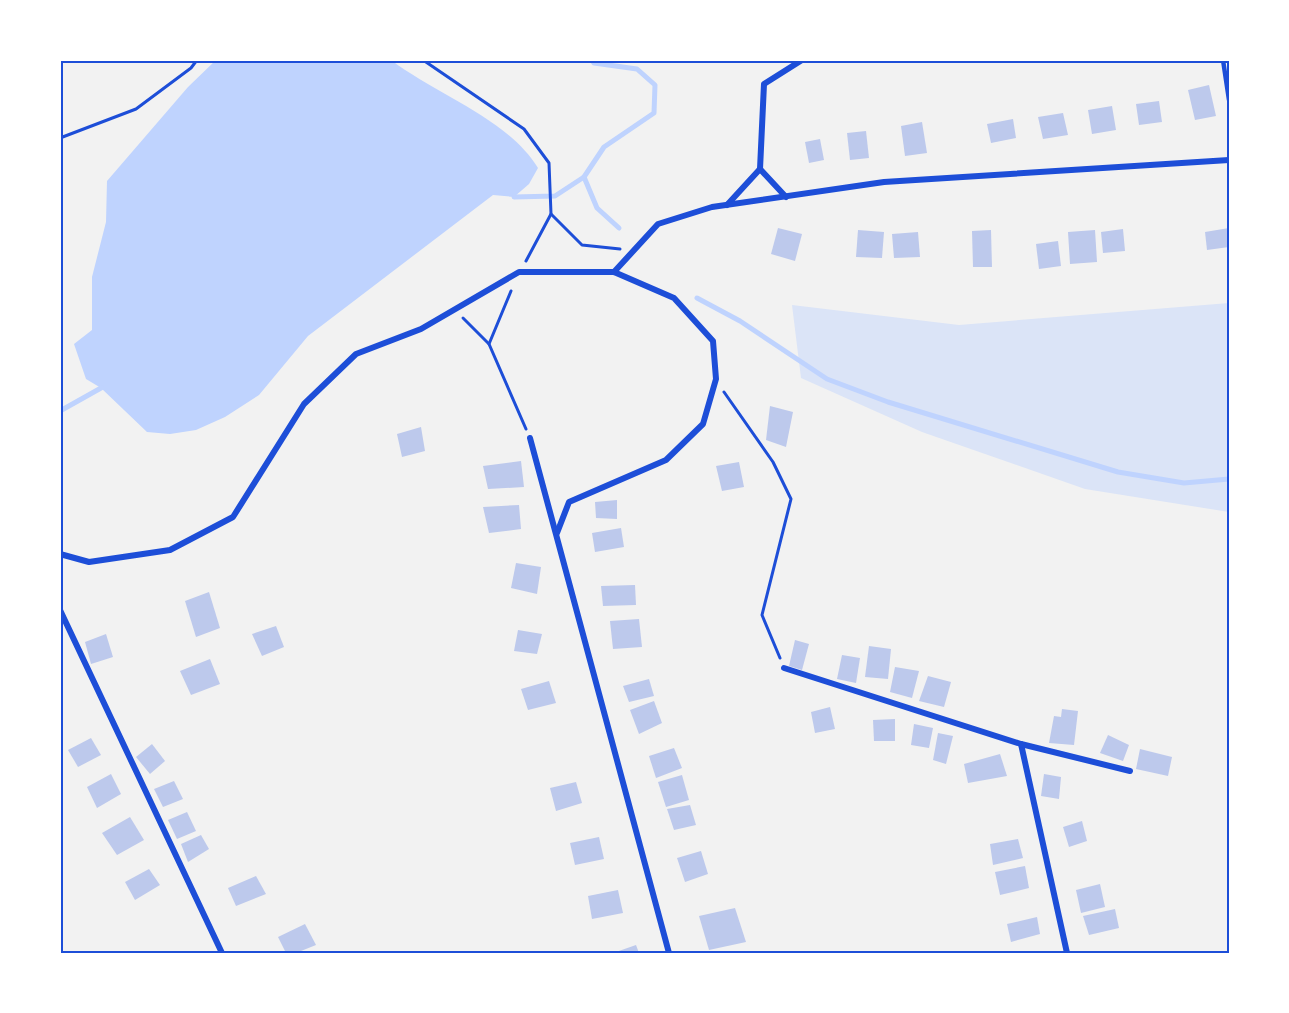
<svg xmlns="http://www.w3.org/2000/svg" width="1289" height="1013" viewBox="0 0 1289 1013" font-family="'IBM Plex Sans',sans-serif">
  <rect width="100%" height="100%" fill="#f2f2f2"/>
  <!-- green -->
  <path fill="#dbe4f7" d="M1229 303V512L1085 489 922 432 801 378 792 305 959 325Z"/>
  <!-- water -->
  <path fill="#bfd3fe" d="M216 60H391C437 95 507 118 538 168L529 184 514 197 493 195 308 336 259 395 225 417 196 430 170 434 147 432 101 388 86 379 74 344 92 330V277L106 222 107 181 188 87Z"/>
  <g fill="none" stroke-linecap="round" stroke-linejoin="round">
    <!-- stream -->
    <g stroke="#bfd3fe" stroke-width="5">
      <path d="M584 177 597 208 619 228"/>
      <path d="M514 197 555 196 584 177 604 147 654 113 655 85 637 69 594 63 592 60"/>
      <path d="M697 298 740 321 827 379 888 402 1118 472 1184 483 1229 479"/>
      <path d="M60 411 101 388"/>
    </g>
  </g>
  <!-- building -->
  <g fill="#bdc9ec">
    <path d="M1209 85 1216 116 1195 120 1188 90Z"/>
    <path d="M1159 101 1162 122 1139 125 1136 104Z"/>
    <path d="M1112 106 1116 130 1092 134 1088 110Z"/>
    <path d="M1063 113 1068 135 1043 139 1038 117Z"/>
    <path d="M1013 119 1016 138 991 143 987 124Z"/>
    <path d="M922 122 927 153 905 156 901 126Z"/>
    <path d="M866 131 869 158 850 160 847 133Z"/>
    <path d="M820 139 824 160 809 163 805 142Z"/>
    <path d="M778 228 802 234 795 261 771 254Z"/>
    <path d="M1229 228V247L1207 250 1205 232Z"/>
    <path d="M1123 229 1125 251 1103 253 1101 232Z"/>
    <path d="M858 230 884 232 882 258 856 257Z"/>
    <path d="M991 230 992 267H973L972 231Z"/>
    <path d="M1095 230 1097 262 1070 264 1068 232Z"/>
    <path d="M918 232 920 257 894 258 892 234Z"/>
    <path d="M1058 241 1061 266 1039 269 1036 244Z"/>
    <path d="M770 406 793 412 786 447 766 440Z"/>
    <path d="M421 427 425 451 402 457 397 434Z"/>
    <path d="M521 461 524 487 488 489 483 466Z"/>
    <path d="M739 462 744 487 722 491 716 466Z"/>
    <path d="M617 500V519L596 518 595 502Z"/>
    <path d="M519 505 521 529 489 533 483 507Z"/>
    <path d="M621 528 624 547 595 552 592 533Z"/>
    <path d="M516 563 541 567 537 594 511 588Z"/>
    <path d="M635 585 636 605 603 606 601 586Z"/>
    <path d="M209 592 220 628 196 637 185 601Z"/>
    <path d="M639 619 642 647 613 649 610 621Z"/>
    <path d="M276 626 284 647 262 656 252 634Z"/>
    <path d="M518 630 542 634 537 654 514 651Z"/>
    <path d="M106 634 113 657 91 664 85 642Z"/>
    <path d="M795 640 809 644 802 670 789 666Z"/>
    <path d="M869 646 891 649 888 679 865 677Z"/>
    <path d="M842 655 860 658 856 683 837 679Z"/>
    <path d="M210 659 220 684 191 695 180 671Z"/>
    <path d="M895 667 919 671 912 698 890 692Z"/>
    <path d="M928 676 951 682 944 707 919 701Z"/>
    <path d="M649 679 654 696 629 702 623 686Z"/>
    <path d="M549 681 556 703 528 710 521 689Z"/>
    <path d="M654 701 662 723 639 734 630 710Z"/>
    <path d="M830 707 835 729 815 733 811 712Z"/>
    <path d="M1062 709 1078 711 1074 745 1049 743 1054 716 1061 717Z"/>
    <path d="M895 719V741H874L873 720Z"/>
    <path d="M914 724 933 728 929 748 911 745Z"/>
    <path d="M938 733 953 736 946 764 933 760Z"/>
    <path d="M1108 735 1129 745 1123 761 1100 753Z"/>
    <path d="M91 738 101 755 78 767 68 750Z"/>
    <path d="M152 744 165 761 150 774 136 757Z"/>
    <path d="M674 748 682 768 656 778 649 756Z"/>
    <path d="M1140 749 1172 757 1168 776 1136 769Z"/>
    <path d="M1000 754 1007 776 968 783 964 764Z"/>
    <path d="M111 774 121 794 97 808 87 787Z"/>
    <path d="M1044 774 1061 777 1059 799 1041 796Z"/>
    <path d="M682 775 689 800 666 807 658 782Z"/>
    <path d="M174 781 183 799 163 807 154 789Z"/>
    <path d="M576 782 582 803 556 811 550 788Z"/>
    <path d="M690 805 696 825 674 830 667 809Z"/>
    <path d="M187 812 196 831 177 839 168 820Z"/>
    <path d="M130 817 144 840 117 855 102 833Z"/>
    <path d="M1082 821 1087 841 1069 847 1063 827Z"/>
    <path d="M201 835 209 849 188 862 181 844Z"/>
    <path d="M599 837 604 859 575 865 570 843Z"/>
    <path d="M1018 839 1023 858 993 865 990 844Z"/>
    <path d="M701 851 708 874 685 882 677 858Z"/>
    <path d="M1025 866 1029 888 1000 895 995 872Z"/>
    <path d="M149 869 160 885 135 900 125 882Z"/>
    <path d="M256 876 266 894 236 906 228 888Z"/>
    <path d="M1100 884 1105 907 1081 913 1076 890Z"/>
    <path d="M618 890 623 913 592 919 588 896Z"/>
    <path d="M735 908 746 942 709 950 699 916Z"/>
    <path d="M1115 909 1119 928 1089 935 1083 916Z"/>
    <path d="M1037 917 1040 934 1011 942 1007 924Z"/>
    <path d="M305 924 316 945 296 953H286L278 937Z"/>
    <path d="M636 945 639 953H613Z"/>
  </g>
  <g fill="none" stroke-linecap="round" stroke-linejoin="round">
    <!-- path -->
    <g stroke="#1d4ed8" stroke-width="3">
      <path d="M423 60 524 129 549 163 551 214 526 261"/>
      <path d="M60 138 136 109 191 68 197 60"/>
      <path d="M551 214 582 245 620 249"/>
      <path d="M511 291 489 344 526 429"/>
      <path d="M463 318 489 344"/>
      <path d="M724 392 773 462 791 499 762 615 780 658"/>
    </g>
    <!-- service -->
    <path stroke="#1d4ed8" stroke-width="4.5" d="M1223 60 1229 100"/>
    <!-- minor -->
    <g stroke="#1d4ed8" stroke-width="6">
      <path d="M760 169 786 197"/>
      <path d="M727 205 760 169 764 84 802 60"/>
      <path d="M614 272 658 224 712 207 884 182 1229 160"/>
      <path d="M530 438 669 953"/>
      <path d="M60 554 89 562 170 550 233 517 304 404 356 354 421 329 519 272H614L674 298 713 341 716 379 703 424 666 460 569 502 557 533"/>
      <path d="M60 610 222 953"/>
      <path d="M784 668 1021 744 1067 953"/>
      <path d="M1021 744 1130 771"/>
    </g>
  </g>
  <!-- border -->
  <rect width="1289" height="1013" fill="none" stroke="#ffffff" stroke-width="123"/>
  <rect x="62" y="62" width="1166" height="890" fill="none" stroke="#1d4ed8" stroke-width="2"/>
</svg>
